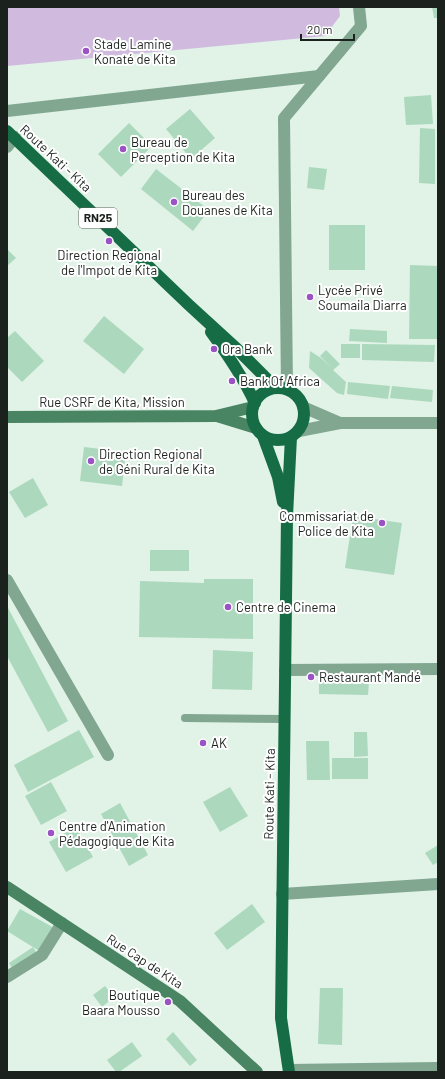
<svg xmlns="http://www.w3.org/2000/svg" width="445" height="1079" viewBox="0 0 445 1079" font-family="Barlow,sans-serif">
  <rect width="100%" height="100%" fill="#e1f2e7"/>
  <!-- pitch -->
  <path fill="#d0bbdf" d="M7 7H339L340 16 325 36 7 66Z"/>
  <!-- building -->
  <g fill="#acd9bd">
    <path d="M432 7H438V18H434Z"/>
    <path d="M431 95 433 124 406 125 404 97Z"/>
    <path d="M190 109 215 138 191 159 166 129Z"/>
    <path d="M129 123 152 146 121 177 98 154Z"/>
    <path d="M420 128 435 129V184L419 183Z"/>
    <path d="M309 167 327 169 324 190 307 188Z"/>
    <path d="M156 169 209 210 193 231 141 189Z"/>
    <rect x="329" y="225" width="36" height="45"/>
    <path d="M7 249 16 258 7 266Z"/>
    <path d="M410 265 438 266 437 339H409Z"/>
    <path d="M104 316 144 349 124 374 83 341Z"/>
    <path d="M350 329 387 331V343L349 341Z"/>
    <path d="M15 331 44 361 22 382 7 367V338Z"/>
    <rect x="341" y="344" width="19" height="14"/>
    <path d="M362 344 435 345 434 362 362 360Z"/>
    <path d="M326 350 340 364 333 370 346 382 344 395 337 393 309 368 310 351 321 358 332 368 320 356Z"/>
    <path d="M348 382 390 386 388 399 347 394Z"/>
    <path d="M392 386 433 390 432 402 390 398Z"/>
    <path d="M84 447 126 452 122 486 80 481Z"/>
    <path d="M33 478 48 505 25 518 9 492Z"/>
    <path d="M353 516 402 523 394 575 345 568Z"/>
    <rect x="150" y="550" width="39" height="21"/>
    <path d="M204 579H253V639L139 637 140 581 204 583Z"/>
    <path d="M7 606 68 721 48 732 7 656Z"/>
    <path d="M213 650 253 652 252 690 212 689Z"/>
    <path d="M319 682H369L368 695 319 694Z"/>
    <path d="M79 730 94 757 28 792 14 765Z"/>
    <path d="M354 732H367L368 756 354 757Z"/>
    <path d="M306 741H329L330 780H307Z"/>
    <rect x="332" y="758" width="36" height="21"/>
    <path d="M51 782 67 811 41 825 25 796Z"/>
    <path d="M230 787 248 816 220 832 203 802Z"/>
    <path d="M120 803 148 855 129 866 101 814Z"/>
    <path d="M76 827 93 857 66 872 49 842Z"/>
    <path d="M438 845V862L433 865 425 853Z"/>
    <path d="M252 904 265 922 227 950 214 933Z"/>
    <path d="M20 909 56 929 41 952 7 931Z"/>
    <path d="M33 947 37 954 13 970 9 963Z"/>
    <path d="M105 986 114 997 102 1007 93 995Z"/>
    <path d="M320 988H343L342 1045 318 1044Z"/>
    <path d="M173 1032 197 1060 190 1066 166 1039Z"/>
    <path d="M132 1042 142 1056 119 1072H116L107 1060Z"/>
  </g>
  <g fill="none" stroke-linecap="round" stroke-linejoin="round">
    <!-- lane -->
    <path stroke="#81a790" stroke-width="8" d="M185 718 284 719"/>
    <!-- street -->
    <g stroke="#81a790" stroke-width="12">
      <path d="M7 111 319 76"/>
      <path d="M7 147 15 137"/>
      <path d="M287 389 284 118 361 26 359 7"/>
      <path d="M303 407 340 423"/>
      <path d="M299 431 340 423H438"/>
      <path d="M7 580 108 755"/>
      <path d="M285 670 438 669"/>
      <path d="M282 894 438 884"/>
      <path d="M7 977 42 955 62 923"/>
      <path d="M289 1070 438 1068"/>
    </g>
    <!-- secondary -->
    <g stroke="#4a8563" stroke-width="12">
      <path d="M217 416 256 428"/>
      <path d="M7 417 216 416 253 407"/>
      <path d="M7 887 180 1001 257 1072"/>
    </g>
    <!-- primary -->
    <g stroke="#166c44" stroke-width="12">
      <path d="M7 131 189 305 237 349 276 388"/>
      <path d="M211 332C228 355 243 377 255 403"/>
      <circle cx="278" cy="414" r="26"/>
      <path d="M263 436 278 477 283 502"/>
      <path d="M289 1072 281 1018 287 516 291 437"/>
    </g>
  </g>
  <!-- markers -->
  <g fill="#9b52c5" stroke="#fff" stroke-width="1.5">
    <circle cx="86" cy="51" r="4"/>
    <circle cx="123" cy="149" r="4"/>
    <circle cx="174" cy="202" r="4"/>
    <circle cx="109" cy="241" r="4"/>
    <circle cx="310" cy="297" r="4"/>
    <circle cx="214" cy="349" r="4"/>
    <circle cx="232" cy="381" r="4"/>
    <circle cx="91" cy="461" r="4"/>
    <circle cx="382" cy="523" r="4"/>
    <circle cx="228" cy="607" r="4"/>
    <circle cx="311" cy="677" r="4"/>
    <circle cx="203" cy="743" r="4"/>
    <circle cx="51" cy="833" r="4"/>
    <circle cx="168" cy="1002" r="4"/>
  </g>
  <g text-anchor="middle" stroke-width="4" stroke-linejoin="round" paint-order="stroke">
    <!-- shield labels -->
    <rect fill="#fff" stroke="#5f6461" stroke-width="1" x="79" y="208" width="38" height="20" rx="3"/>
    <g font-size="12" font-weight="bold" fill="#1b211d">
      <text x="98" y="222">RN25</text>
    </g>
    <!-- poi labels -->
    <g font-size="13" fill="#1b211d" stroke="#fff" text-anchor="start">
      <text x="94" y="49">Stade Lamine<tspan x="94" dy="15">Konaté de Kita</tspan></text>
      <text x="131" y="147">Bureau de<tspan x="131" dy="15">Perception de Kita</tspan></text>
      <text x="182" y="200">Bureau des<tspan x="182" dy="15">Douanes de Kita</tspan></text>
      <text x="109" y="260" text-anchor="middle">Direction Regional<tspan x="109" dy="15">de l'Impot de Kita</tspan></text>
      <text x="318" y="295">Lycée Privé<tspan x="318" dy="15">Soumaila Diarra</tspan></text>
      <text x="222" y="354">Ora Bank</text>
      <text x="240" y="386">Bank Of Africa</text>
      <text x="99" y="459">Direction Regional<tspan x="99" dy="15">de Géni Rural de Kita</tspan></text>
      <text x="374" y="521" text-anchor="end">Commissariat de<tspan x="374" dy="15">Police de Kita</tspan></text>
      <text x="236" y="612">Centre de Cinema</text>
      <text x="319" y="682">Restaurant Mandé</text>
      <text x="211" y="748">AK</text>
      <text x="59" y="831">Centre d'Animation<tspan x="59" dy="15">Pédagogique de Kita</tspan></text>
      <text x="160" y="1000" text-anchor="end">Boutique<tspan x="160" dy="15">Baara Mousso</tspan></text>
    </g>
    <!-- street labels -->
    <g font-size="13" fill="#1b211d" stroke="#fff">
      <text transform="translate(56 158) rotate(43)" y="5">Route Kati - Kita</text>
      <text x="112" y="407">Rue CSRF de Kita, Mission</text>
      <text transform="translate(269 794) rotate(-89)" y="5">Route Kati - Kita</text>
      <text transform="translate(145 961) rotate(33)" y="5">Rue Cap de Kita</text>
    </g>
  </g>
  <!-- border -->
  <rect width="445" height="1079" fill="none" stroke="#1b211d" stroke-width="16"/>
  <!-- scale -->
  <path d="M301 34v6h53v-6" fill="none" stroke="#1b211d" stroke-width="2"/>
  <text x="307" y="34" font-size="12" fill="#1b211d" stroke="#ffffff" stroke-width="3" paint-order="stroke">20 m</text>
</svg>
